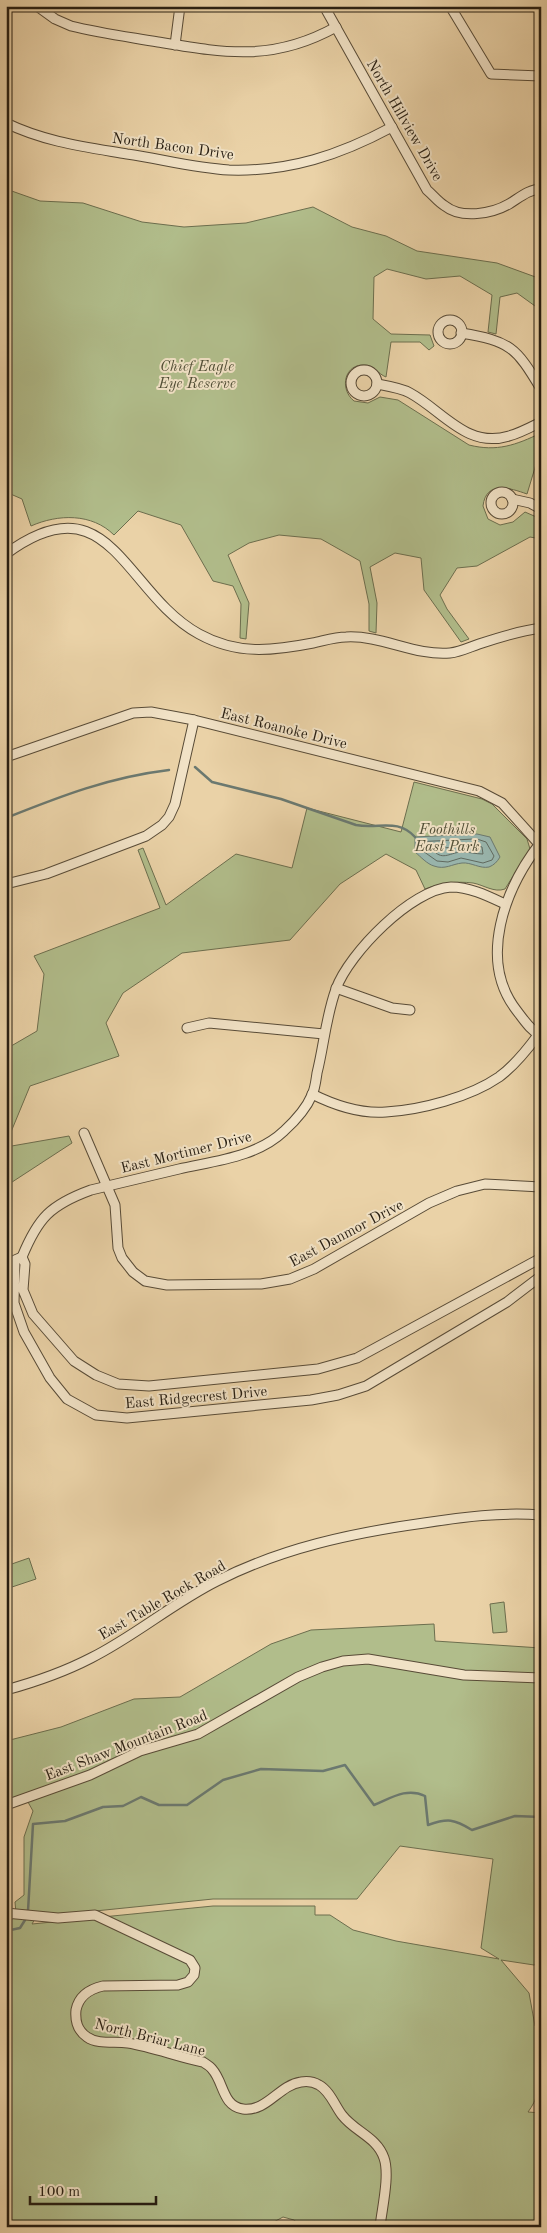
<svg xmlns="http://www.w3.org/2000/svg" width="547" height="2233" viewBox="0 0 547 2233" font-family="'Old Standard TT',serif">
  <rect width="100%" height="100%" fill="#ead2a7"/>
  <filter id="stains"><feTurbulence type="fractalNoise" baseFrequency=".004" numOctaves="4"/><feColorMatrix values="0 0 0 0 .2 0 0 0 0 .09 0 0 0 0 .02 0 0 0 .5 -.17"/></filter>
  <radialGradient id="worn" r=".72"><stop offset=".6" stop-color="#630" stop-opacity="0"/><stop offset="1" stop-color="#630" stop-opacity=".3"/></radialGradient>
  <!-- green -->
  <g fill="#b1bd8b" stroke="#6c6e4e" fill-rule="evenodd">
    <path d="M6 189 40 201 83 203 142 222 184 227 246 223 313 207 352 227 386 236 417 251 497 263 541 279V308L535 306 517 293 500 297 496 334 488 332 492 295 460 276 426 279 387 269 374 277 373 319 391 334 430 335 434 346 429 350 420 342H391L386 377C378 374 375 366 366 365 344 363 339 389 354 401L368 403 380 397 398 400 469 445C497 452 516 445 541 433V448L527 494C510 488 486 480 483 506L488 519 500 525 513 522 525 512 541 519V539L530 537 477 566 457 568 440 595 447 609 469 639 461 642 424 590 421 558 395 553 370 567 377 603 376 633 369 631V604L360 561 321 539 279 535 249 543 228 555 249 603 246 639 240 638 241 604 233 586 213 581 181 525 138 511 114 535C92 513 58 514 31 526L22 499 6 492Z"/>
    <path d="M414 782 482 799 492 804 527 839 530 849 505 889C494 893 484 885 473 883 456 881 441 883 425 889L416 870 386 854 340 884 290 940 182 953 123 993 106 1023 119 1056 30 1086 6 1144V1049L37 1031 44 974 34 956 160 908 138 850 143 848 166 905 236 854 292 868 307 808 401 832Z"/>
    <path d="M69 1136 72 1143 6 1186V1147Z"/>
    <path d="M29 1558 36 1579 6 1589V1566Z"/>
    <path d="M504 1602 507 1632 493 1633 490 1604Z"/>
    <path d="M434 1624 435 1641 541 1648V1963L534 1965 501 1960 529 1993 535 2026 541 2032C541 2061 546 2088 528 2112L541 2113V2227H302L294 2220 283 2217 270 2224 268 2227H6V1957L11 1949 6 1948V1919L12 1920 16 1913 15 1902 24 1895V1837L33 1811 24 1795 6 1801V1741L61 1727 134 1699 180 1697 271 1644 311 1630ZM400 1846 493 1859 481 1948 499 1959 396 1941 353 1930 330 1915H315V1906H213L32 1924 36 1917 213 1899H357Z"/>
  </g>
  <!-- water -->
  <path fill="#99b6ae" stroke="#6b7970" d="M477 834 490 837 500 857C497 862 494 865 489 867 480 869 471 862 462 863 452 864 445 870 434 866 427 864 421 857 415 852V837Z"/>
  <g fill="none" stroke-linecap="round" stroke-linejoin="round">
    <!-- shore -->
    <g stroke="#606a60" stroke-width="1">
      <path d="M477 839 486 842 494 856 492 860 483 863 461 858 448 862 437 861 420 849 422 842Z"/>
      <path d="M476 845 482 847 483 854C476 854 469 852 462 852 451 852 443 861 434 851L436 849Z"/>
    </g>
    <!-- stream -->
    <g stroke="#6b7970" stroke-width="2.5">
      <path d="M195 767 212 782 281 799 356 825C379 829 398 818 415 837"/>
      <path d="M6 818C61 796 110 777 169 770"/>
      <path d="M28 1911 33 1824 65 1821 103 1807 123 1806 141 1797 159 1805H187L223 1780 261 1769 323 1771 345 1765 374 1805C391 1798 407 1787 425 1796L428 1825C448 1818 454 1819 472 1830L515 1816 541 1817"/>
      <path d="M6 1931 20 1928 25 1920"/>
    </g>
    <defs>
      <g id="street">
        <path d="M37 6 55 19 71 26C99 33 129 37 158 42 225 53 273 62 336 27"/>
        <path d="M324 6 427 190C433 195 438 202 445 206 461 219 492 214 509 204 519 198 529 189 541 189"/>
        <path d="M450 6 491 74 541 76"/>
        <path d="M175 45 180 6"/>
        <path d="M6 123C45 142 86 147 127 154 161 159 195 168 229 170 289 172 340 155 392 127"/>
        <circle cx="450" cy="332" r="12"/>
        <path d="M461 333C510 341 516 347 541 389"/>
        <circle cx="364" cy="383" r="13"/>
        <path d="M377 384C388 386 401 388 410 393 443 411 467 449 509 436 520 433 531 427 541 422"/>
        <circle cx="502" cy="503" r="11"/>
        <path d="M512 499 530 503 541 509"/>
        <path d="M6 554C110 477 124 593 199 634 237 655 272 651 313 643 323 641 335 637 346 637 382 635 414 656 450 653 460 652 470 647 479 644 500 637 519 631 541 628"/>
        <path d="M6 757 133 713 151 712 194 720 479 791 502 803 539 844"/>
        <path d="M541 842C505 888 477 960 517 1011 524 1020 531 1031 541 1036"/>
        <path d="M6 884 46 874 146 836 162 825 169 817 175 804 194 720"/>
        <path d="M336 988 392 1008 410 1010"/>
        <path d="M187 1028 209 1023 324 1034"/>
        <path d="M312 1094C334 1105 361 1114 386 1112 421 1110 470 1097 499 1077 514 1066 527 1050 538 1035"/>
        <path d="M84 1133 115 1205 118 1248 122 1258 133 1272 145 1281 167 1285 261 1284 290 1279 314 1269 429 1203 457 1191 485 1184 541 1187"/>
        <path d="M22 1257C38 1218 50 1205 91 1190 120 1183 150 1176 179 1169 214 1161 257 1157 284 1131 295 1121 306 1109 312 1095 315 1089 316 1080 317 1073 324 1045 326 1016 336 989 349 953 412 889 451 887 470 887 488 896 505 904"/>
        <path d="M541 1258 357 1358 318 1369 149 1386 118 1384 96 1375 74 1361 33 1314 23 1290 25 1264 22 1257 15 1260 14 1303 24 1332 50 1378 67 1399 96 1415 127 1418 311 1400 338 1395 366 1386 507 1302 541 1276"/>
        <path d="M6 1690C35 1682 64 1672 91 1658 135 1636 173 1603 217 1581 282 1548 352 1533 424 1523 463 1517 501 1512 541 1515"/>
        <path d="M6 1805 90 1775 140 1751 198 1734 298 1677 322 1667 343 1661 368 1659 464 1675 541 1678"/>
        <path d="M6 1913 58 1918 95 1915 190 1960 195 1968 194 1975 188 1982 178 1985 103 1986C90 1989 79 1995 76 2010 75 2021 77 2030 87 2037 98 2045 115 2041 128 2043 153 2047 178 2057 203 2062 206 2064 210 2066 212 2069 224 2082 222 2106 243 2109 267 2112 279 2085 301 2082 307 2081 314 2082 319 2085 330 2091 335 2106 342 2115 355 2132 377 2137 384 2158 390 2175 382 2208 380 2227"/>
      </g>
    </defs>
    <!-- street casing -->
    <use href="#street" stroke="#584b37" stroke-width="11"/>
    <!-- street -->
    <use href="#street" stroke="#f1e2c6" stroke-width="9"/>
  </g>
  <g text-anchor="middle" stroke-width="4" stroke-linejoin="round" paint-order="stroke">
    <!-- street labels -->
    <g font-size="15" fill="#271e12" stroke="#f1e2c6">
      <text transform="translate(405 120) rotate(60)" y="5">North Hillview Drive</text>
      <text transform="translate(173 146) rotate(8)" y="5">North Bacon Drive</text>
      <text transform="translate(284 728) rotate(14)" y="5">East Roanoke Drive</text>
      <text transform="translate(186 1152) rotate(-14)" y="5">East Mortimer Drive</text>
      <text transform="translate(346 1233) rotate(-28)" y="5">East Danmor Drive</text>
      <text transform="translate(196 1397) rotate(-5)" y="5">East Ridgecrest Drive</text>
      <text transform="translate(162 1600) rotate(-30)" y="5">East Table Rock Road</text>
      <text transform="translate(126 1745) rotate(-21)" y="5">East Shaw Mountain Road</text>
      <text transform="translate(150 2037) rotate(14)" y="5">North Briar Lane</text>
    </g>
    <!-- park labels -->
    <g font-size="15" font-style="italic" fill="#504e36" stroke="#f1e2c6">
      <text x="197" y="371">Chief Eagle<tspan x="197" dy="17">Eye Reserve</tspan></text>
      <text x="447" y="834">Foothills<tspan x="447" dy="17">East Park</tspan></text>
    </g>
  </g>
  <!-- margin -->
  <rect width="547" height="2233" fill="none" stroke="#ead2a7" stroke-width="25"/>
  <rect x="8" y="8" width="532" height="2218" fill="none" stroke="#271e12" stroke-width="2.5"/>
  <rect x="12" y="12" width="522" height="2208" fill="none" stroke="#271e12"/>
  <!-- scale -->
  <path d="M30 2196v8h126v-8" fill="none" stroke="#271e12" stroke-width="2.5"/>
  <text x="38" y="2196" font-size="15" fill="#271e12" stroke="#f1e2c6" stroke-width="4" paint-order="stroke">100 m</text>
  <rect width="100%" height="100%" filter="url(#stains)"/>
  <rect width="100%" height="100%" fill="url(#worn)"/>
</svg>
